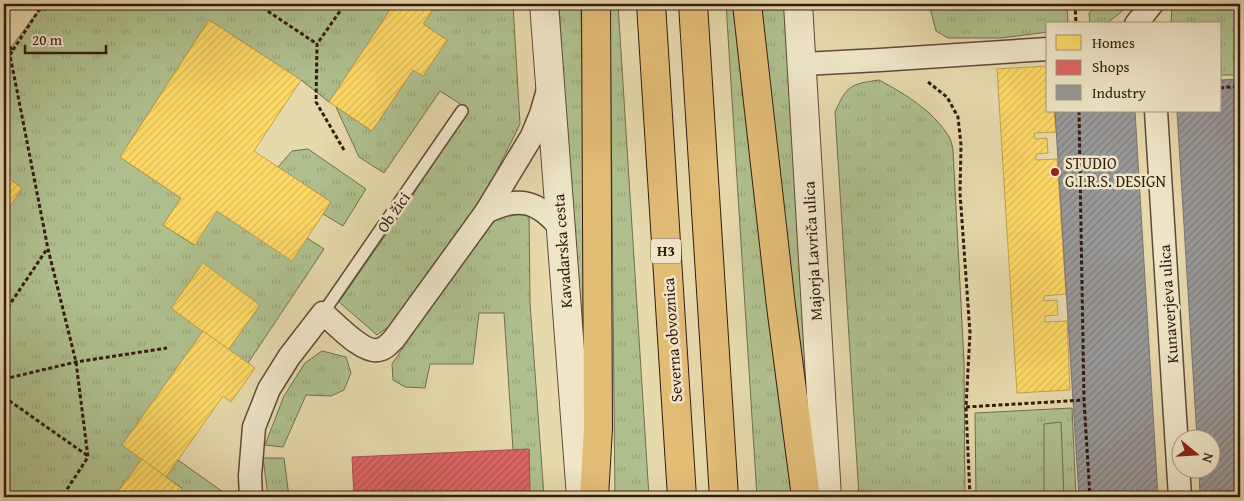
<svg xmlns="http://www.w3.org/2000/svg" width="1244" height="501" viewBox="0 0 1244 501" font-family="'Gentium Book Plus',serif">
  <defs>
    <pattern id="grass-tufts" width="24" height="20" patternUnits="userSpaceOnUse" patternTransform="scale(1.25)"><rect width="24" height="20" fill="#afc08e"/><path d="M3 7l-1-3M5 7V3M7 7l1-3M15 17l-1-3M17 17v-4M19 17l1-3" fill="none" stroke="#97a479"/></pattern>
    <pattern id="homes-hatch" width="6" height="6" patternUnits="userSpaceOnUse" patternTransform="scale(1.25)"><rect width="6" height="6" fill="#ffd966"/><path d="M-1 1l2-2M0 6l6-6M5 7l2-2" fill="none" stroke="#dbba57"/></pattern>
    <pattern id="shops-hatch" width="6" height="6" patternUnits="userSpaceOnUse" patternTransform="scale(1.25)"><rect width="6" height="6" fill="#e06666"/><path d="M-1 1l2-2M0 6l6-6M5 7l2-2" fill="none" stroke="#b65353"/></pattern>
    <pattern id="industry-hatch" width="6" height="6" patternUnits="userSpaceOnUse" patternTransform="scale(1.25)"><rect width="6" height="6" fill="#999"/><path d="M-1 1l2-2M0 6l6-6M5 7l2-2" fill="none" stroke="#7e7c7b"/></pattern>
  </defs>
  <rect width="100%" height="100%" fill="#e6d9ac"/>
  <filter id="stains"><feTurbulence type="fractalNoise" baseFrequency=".004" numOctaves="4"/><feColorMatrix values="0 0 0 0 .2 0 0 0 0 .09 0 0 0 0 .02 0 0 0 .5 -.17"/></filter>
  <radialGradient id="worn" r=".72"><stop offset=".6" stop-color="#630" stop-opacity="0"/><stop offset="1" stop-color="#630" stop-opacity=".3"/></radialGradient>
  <!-- grass -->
  <g fill="url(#grass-tufts)" stroke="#726e4f">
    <path d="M43 4H394L329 102 301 80 209 20 120 157 181 198 163 225 194 245 217 211 292 260 307 238 324 249 248 363 228 350 260 305 203 264 171 308 203 331 122 445 142 459 114 497H4V215L22 188 4 175V57Z"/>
    <path d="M437 4H513L520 124 485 195 391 325 377 335 339 302 405 207 468 109 440 91 384 173 359 157 336 107 372 131 413 70 423 76 447 40 423 24Z"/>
    <path d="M559 4H581L587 384 581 387Z"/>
    <path d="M610 4H618L649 497H615Z"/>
    <path d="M726 4H733L792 497H757Z"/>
    <path d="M761 4H788L807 380 802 376Z"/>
    <path d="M929 4H1067L1068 24H1048V32L1001 38H948L936 31Z"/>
    <path d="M1101 4H1128L1120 13 1106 24H1090L1089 13Z"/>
    <path d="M1176 4H1240L1235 75H1220V24H1171L1172 8Z"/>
    <path d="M879 80C905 94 932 110 948 135 951 139 952 145 953 150L964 362 965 497H859L835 112C847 85 851 84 879 80Z"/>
    <path d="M308 149 366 189 343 226 323 214 331 202 278 167 292 151Z"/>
    <path d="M529 209 530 303 544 497H530L529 450H513L504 313H479L473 364H430L425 388 405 387 393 380 392 364 465 256 497 218Z"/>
    <path d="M322 351 346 357 351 373 344 390 331 396 306 395 283 447 265 445 284 396 305 363Z"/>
    <path d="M1072 408 1076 497H976L975 413Z"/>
    <path d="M263 458H284L289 497H268Z"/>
    <path d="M178 460 230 497H176L182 488 166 477Z"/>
  </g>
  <!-- green -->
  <path fill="#afc08e" stroke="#726e4f" d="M1061 422 1064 497H1044V424Z"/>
  <!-- homes -->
  <g fill="url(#homes-hatch)" stroke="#c2a04c">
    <path d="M394 4H437L423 24 447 40 423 76 413 70 372 131 329 102Z"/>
    <path d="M209 20 301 80 254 151 331 202 292 261 217 211 195 245 163 225 181 198 120 157Z"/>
    <path d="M1048 66V111H1054L1056 132 1034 133 1035 139 1047 138 1048 153 1036 154V160L1057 159 1066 294 1044 296V301L1057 300 1058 315 1045 316V322L1067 321 1070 390 1017 393 997 69Z"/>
    <path d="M4 175 22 188 4 215Z"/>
    <path d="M203 263 260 305 228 350 171 308Z"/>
    <path d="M203 331 255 368 231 402 223 396 166 477 122 445Z"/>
    <path d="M142 459 182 489 176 497H114Z"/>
  </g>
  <!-- shops -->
  <path fill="url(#shops-hatch)" stroke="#ac504c" d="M529 449 530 497H354L352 457Z"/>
  <!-- industry -->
  <g fill="url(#industry-hatch)" stroke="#7b7370">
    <path d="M1240 79V497H1200L1199 468H1212V438H1197L1177 111H1220V80Z"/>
    <path d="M1055 111H1135L1158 497H1079Z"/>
  </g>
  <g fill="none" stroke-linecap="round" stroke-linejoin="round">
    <defs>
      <g id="service">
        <path d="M4 6 5 4"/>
        <path d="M323 313 462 111"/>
      </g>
      <g id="minor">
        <path d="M1136 24 1152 4"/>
        <path d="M803 64 880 60 1048 49"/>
        <path d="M1156 111 1180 497"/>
        <path d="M486 212C518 196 538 200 561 229"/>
        <path d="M251 497 250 476 254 427 269 389 289 357 323 313C335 323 362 353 378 350 385 349 389 344 394 339L486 212 532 136 541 114 548 90"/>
      </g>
      <g id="tertiary">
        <path d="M544 4 581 497"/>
        <path d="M798 4 827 497"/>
      </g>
      <g id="trunk">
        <path d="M651 4 682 497"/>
        <path d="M693 4 724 497"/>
        <path d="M747 4 781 306 806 497"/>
        <path d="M594 497 598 428 596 4"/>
      </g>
    </defs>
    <!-- service casing -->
    <use href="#service" stroke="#604a37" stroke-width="14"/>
    <!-- minor casing -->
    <use href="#minor" stroke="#604a37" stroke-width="25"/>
    <!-- tertiary casing -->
    <use href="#tertiary" stroke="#604a37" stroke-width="30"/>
    <!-- trunk casing -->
    <use href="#trunk" stroke="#341b10" stroke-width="30"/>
    <!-- path -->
    <g stroke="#341b10" stroke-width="3" stroke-dasharray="4 2.5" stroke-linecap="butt">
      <path d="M257 4 317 44"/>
      <path d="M1075 4 1076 24"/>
      <path d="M4 43 13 50 10 55 48 249 76 362 88 457 62 497"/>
      <path d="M13 50 39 10 72 4"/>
      <path d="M928 82 947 97 958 117 961 145 960 193 970 333 966 407 970 497"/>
      <path d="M1220 88 1240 86"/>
      <path d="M1079 111 1084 400 1090 497"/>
      <path d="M344 150 316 102 317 44 345 4"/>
      <path d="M4 313 47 249"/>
      <path d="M4 379 76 362 167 348"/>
      <path d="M4 397 88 456"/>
      <path d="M966 407 1084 400"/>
      <path d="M1203 494 1240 492"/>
    </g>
    <!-- service -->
    <use href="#service" stroke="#efe6c9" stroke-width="11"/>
    <!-- minor -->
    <use href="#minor" stroke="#efe6c9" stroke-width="22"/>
    <!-- tertiary -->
    <use href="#tertiary" stroke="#efe6c9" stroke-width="28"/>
    <!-- trunk -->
    <use href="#trunk" stroke="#e3bc76" stroke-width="28"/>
    <!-- path-bridge -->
    <path stroke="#341b10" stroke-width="3" stroke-dasharray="4 2.5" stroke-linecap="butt" d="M1158 497 1200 494"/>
  </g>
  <!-- markers -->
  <circle fill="#8f2418" stroke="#efe6c9" stroke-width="2" cx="1055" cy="172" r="5"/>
  <g text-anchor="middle" stroke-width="5" stroke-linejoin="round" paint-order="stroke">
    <!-- shield labels -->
    <rect fill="#efe6c9" stroke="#6c5848" stroke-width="1" x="651" y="238.5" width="30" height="25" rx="4"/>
    <g font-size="15" font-weight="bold" fill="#341b10">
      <text x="666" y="256">H3</text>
    </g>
    <!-- poi labels -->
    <g font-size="16" fill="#341b10" stroke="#efe6c9" text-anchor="start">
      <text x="1065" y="169">STUDIO<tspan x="1065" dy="18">G.I.R.S. DESIGN</tspan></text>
    </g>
    <!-- street labels -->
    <g font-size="16" fill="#341b10" stroke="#efe6c9">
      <text transform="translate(393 212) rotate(-55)" y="6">Ob žici</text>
      <text transform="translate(562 251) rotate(-94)" y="6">Kavadarska cesta</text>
      <text transform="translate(812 251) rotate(-93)" y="6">Majorja Lavriča ulica</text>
      <text transform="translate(1168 304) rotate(-94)" y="6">Kunaverjeva ulica</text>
      <text transform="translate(672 340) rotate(-94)" y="6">Severna obvoznica</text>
    </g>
  </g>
  <!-- margin -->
  <rect width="1244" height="501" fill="none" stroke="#e6d9ac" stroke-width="20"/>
  <rect x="5" y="5" width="1234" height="491" fill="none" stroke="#341b10" stroke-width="2.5"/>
  <rect x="10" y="10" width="1224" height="481" fill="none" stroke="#341b10"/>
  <!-- legend -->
  <rect x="1046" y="22" width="175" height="90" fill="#efe6c9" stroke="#a4957f"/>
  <rect x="1056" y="35" width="25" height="15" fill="#ffd966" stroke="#a4957f"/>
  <text x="1092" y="48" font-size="15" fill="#341b10">Homes</text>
  <rect x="1056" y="60" width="25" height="15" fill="#e06666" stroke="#a4957f"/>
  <text x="1092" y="72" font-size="15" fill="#341b10">Shops</text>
  <rect x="1056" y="85" width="25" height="15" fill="#999999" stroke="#a4957f"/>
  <text x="1092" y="98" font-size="15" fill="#341b10">Industry</text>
  <!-- north arrow -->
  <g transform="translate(1196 454) rotate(108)"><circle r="24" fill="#efe6c9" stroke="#a4957f"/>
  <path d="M0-4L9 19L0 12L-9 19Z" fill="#8f2418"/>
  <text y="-8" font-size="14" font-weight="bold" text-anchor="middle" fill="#341b10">N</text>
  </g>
  <!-- scale -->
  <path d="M25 45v8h81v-8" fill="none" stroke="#341b10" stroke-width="2.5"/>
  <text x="32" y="45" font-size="15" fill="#341b10" stroke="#efe6c9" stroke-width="4" paint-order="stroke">20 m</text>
  <rect width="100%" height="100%" filter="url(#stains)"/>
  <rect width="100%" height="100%" fill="url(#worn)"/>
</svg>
